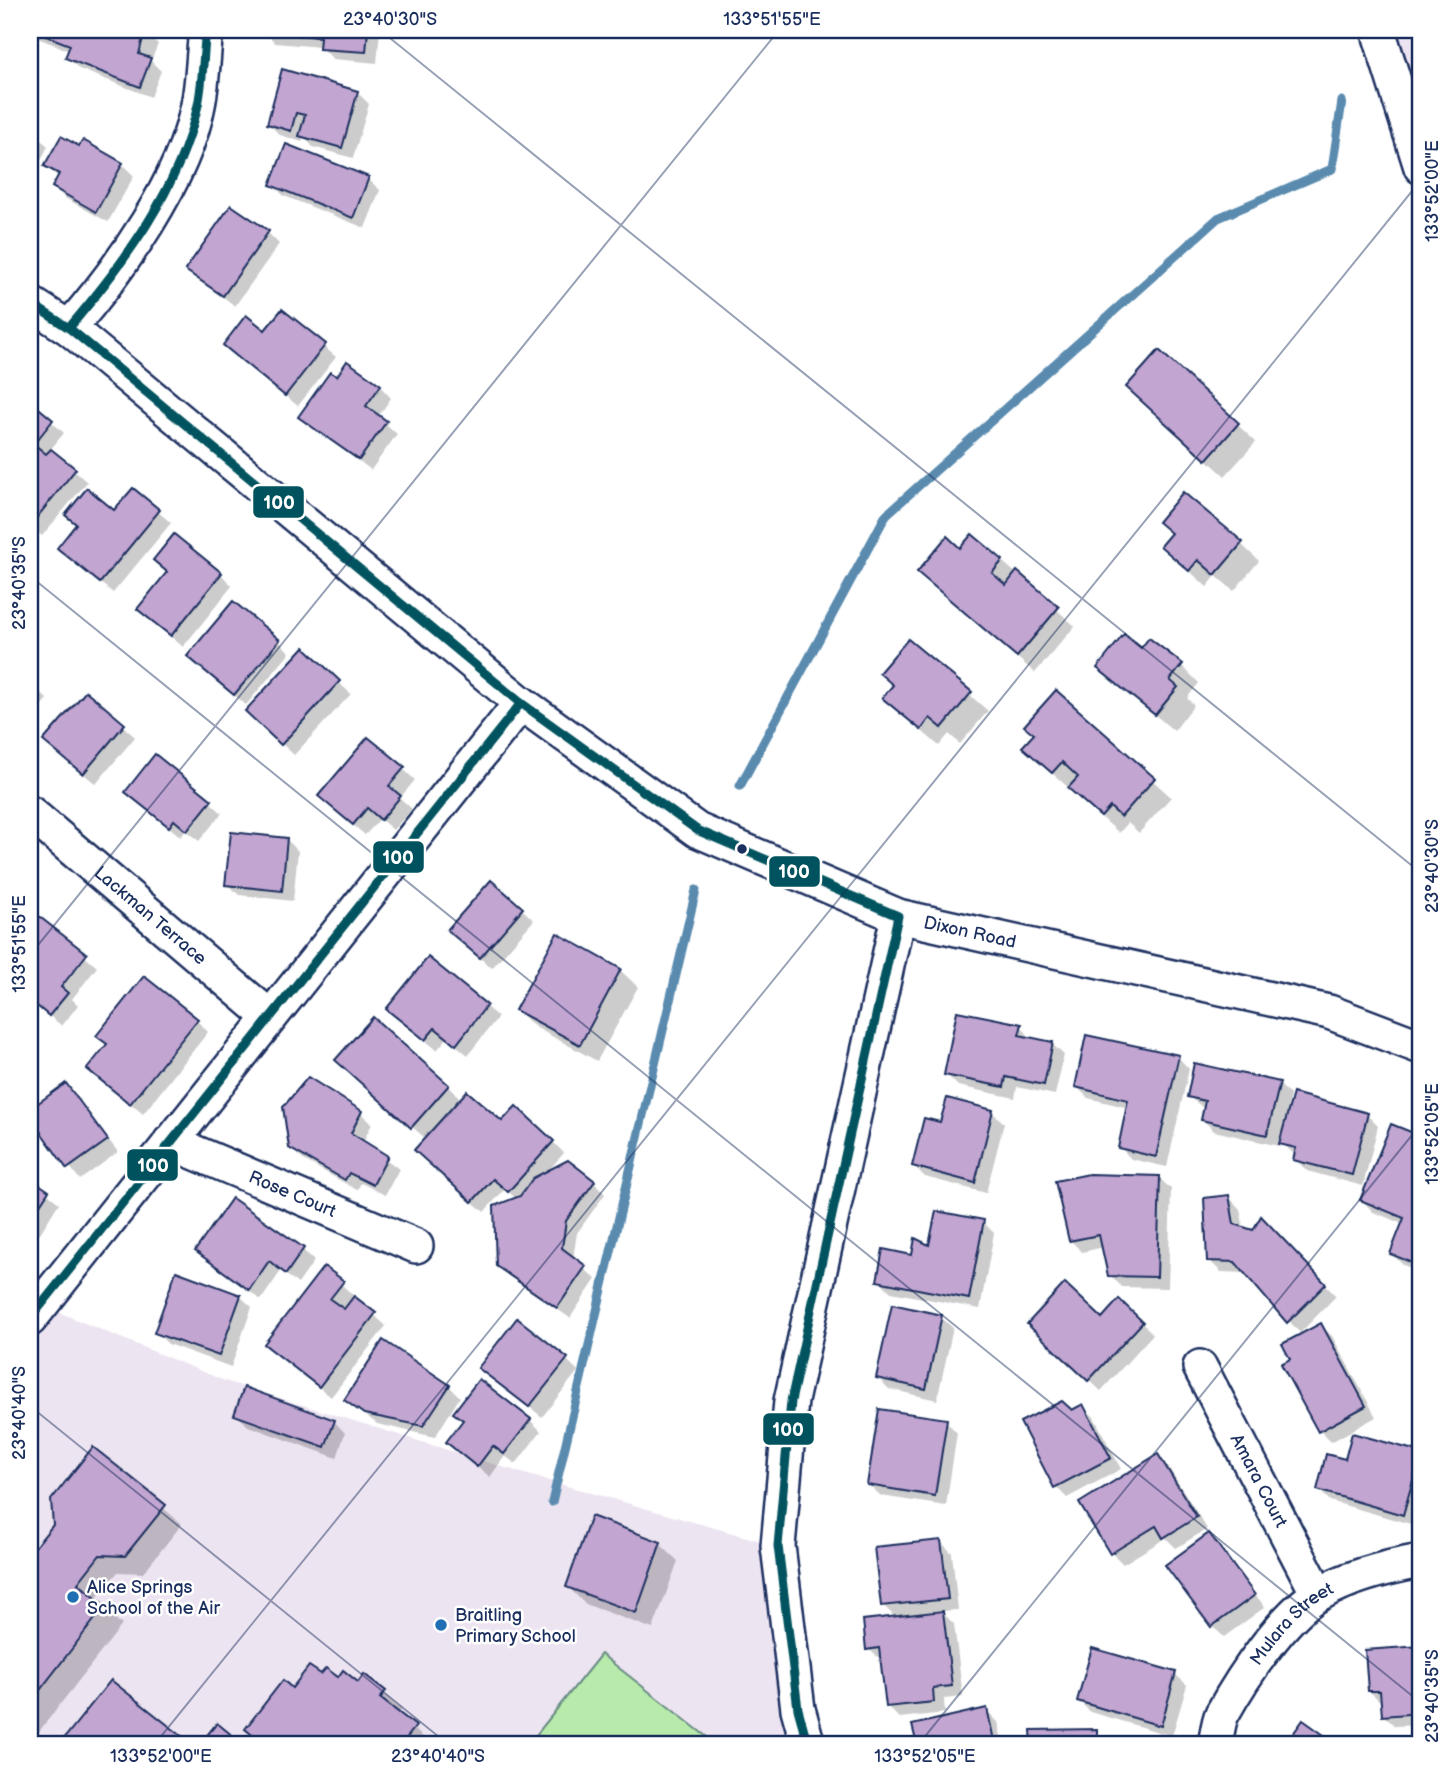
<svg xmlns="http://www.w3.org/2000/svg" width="1451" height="1775" viewBox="0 0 1451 1775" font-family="'Balsamiq Sans',sans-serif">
  <rect width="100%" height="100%" fill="#fff"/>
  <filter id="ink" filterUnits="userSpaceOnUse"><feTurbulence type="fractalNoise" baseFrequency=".0143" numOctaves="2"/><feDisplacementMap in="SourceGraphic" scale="14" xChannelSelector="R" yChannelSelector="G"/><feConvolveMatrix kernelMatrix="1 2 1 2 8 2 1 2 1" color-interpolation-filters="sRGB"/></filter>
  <g filter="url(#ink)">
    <!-- built -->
    <g fill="#ede4f1">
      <path d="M1378 30H1421V167Z"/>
      <path d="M41 1305 225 1381 535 1477 778 1546 808 1745H30V1319Z"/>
    </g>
    <!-- pitch -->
    <path fill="#b7eaab" stroke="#698c84" stroke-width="2" d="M601 1654 716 1744 715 1745H528Z"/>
    <!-- shadow -->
    <g fill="#0003">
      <path d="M30 30 146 32 158 44 151 61 161 71 151 97 79 69 67 57 70 51 30 35Z"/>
      <path d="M264 30H380L377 63 333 59 321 47 275 43Z"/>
      <path d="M283 71 357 92 369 104 353 158 313 147 304 137 302 142 280 135 268 123Z"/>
      <path d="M30 131 48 146 30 183Z"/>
      <path d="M84 142 122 164 134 176 108 222 65 198 54 187 59 178 46 165 80 148Z"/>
      <path d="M368 179 380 190 365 228 284 196 272 184Z"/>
      <path d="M268 233 279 244 235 306 188 270Z"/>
      <path d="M282 311 336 357 298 406 236 356 265 333Z"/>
      <path d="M1160 353 1256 442 1225 476 1146 404Z"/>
      <path d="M337 379 380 386 391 398 378 417 397 434 371 470 300 416Z"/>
      <path d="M34 406 64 433 50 450 87 482 42 536 30 526V411Z"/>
      <path d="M133 490 171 523 113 593 71 559Z"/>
      <path d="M1241 544 1259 561 1234 591 1216 576 1207 587 1162 546Z"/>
      <path d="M960 550 1002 561 1075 626 1035 673 919 572Z"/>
      <path d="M221 574 232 586 183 647 139 609Z"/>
      <path d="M279 641 290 653 246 705 201 667Z"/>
      <path d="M908 641 988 711 960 744 949 734 939 746 884 698 895 686Z"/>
      <path d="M304 650 351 694 294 755 258 722Z"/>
      <path d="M1141 651 1181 665 1199 683 1187 698 1194 705 1174 731 1100 668Z"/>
      <path d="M30 682 47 699 30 719Z"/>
      <path d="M86 693 135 737 96 784 57 752Z"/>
      <path d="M1056 693 1171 797 1139 833 1128 823 1119 833 1042 764 1035 734Z"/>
      <path d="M403 769 415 780 400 798 412 809 393 830 380 819 365 835 332 807Z"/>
      <path d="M127 792 210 802 222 813 199 841 186 830 181 837Z"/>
      <path d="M286 839 298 851 293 901 239 895 227 884Z"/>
      <path d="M491 882 534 920 492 968 461 942Z"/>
      <path d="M37 916 97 967 72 999 78 1005 62 1026 30 1000V925Z"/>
      <path d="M428 959 498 1017 468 1055 447 1038 437 1050 400 1020Z"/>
      <path d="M620 970 638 987 597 1061 535 1027 517 1010Z"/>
      <path d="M197 1021 208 1032 143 1114 89 1069Z"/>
      <path d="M1021 1026 1032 1040 1052 1044 1064 1055 1055 1095 1017 1087 1015 1098 958 1086 946 1074Z"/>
      <path d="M1178 1057 1189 1069 1167 1167 1131 1159 1120 1147 1129 1108 1088 1098 1077 1087Z"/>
      <path d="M349 1071 448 1086 462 1100 502 1124 553 1142 564 1153 547 1172 594 1182 605 1194 577 1233 573 1259 596 1279 570 1318 510 1277 498 1265 517 1199 505 1189 484 1212 427 1162 426 1139Z"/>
      <path d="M1279 1084 1290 1095 1287 1111 1367 1115 1378 1126 1363 1186 1307 1171 1295 1159 1296 1156 1280 1141 1279 1146 1214 1131 1203 1120 1205 1109 1189 1097Z"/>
      <path d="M66 1085 118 1152 80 1180 30 1114Z"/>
      <path d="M360 1112 372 1124 363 1142 399 1169 385 1195 361 1183 357 1190 302 1159 290 1147Z"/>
      <path d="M992 1112 1004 1123 986 1193 925 1177 914 1166 941 1124Z"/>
      <path d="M1392 1126 1421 1138V1272L1403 1265 1392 1254 1404 1224 1373 1212 1362 1200Z"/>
      <path d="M1159 1178 1171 1189 1168 1288 1122 1287 1110 1275 1104 1247 1082 1252 1070 1240Z"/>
      <path d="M30 1180 59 1203 30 1249Z"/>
      <path d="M1229 1197 1240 1209 1244 1229 1253 1232 1262 1219 1336 1296 1300 1333 1246 1273 1221 1272 1209 1260Z"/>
      <path d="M983 1222 994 1233 980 1309 891 1292 879 1280 913 1257Z"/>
      <path d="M303 1250 314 1261 298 1284 281 1271 261 1300 197 1251Z"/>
      <path d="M324 1268 386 1326 331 1397 266 1344Z"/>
      <path d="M240 1296 252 1307 231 1367 168 1344 156 1332Z"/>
      <path d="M1119 1301 1153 1334 1101 1391 1041 1335 1102 1320Z"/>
      <path d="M941 1317 953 1328 937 1400 889 1389 878 1378Z"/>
      <path d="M1320 1325 1332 1336 1376 1417 1331 1442 1320 1431 1292 1360Z"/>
      <path d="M566 1359 578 1371 542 1417 481 1368Z"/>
      <path d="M449 1386 460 1397 435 1437 377 1424 346 1400Z"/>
      <path d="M1083 1406 1094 1417 1121 1469 1067 1498 1056 1487 1072 1412Z"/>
      <path d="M456 1413 530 1420 541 1431 516 1464 505 1456 490 1477 448 1442 464 1421Z"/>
      <path d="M236 1414 334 1421 345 1433 337 1458 248 1426Z"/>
      <path d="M946 1421 957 1433 946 1506 881 1496 869 1485Z"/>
      <path d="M93 1449 182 1524 143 1573 118 1572 95 1600 122 1625 30 1743V1544L36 1549 54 1526Z"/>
      <path d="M1420 1454 1421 1501 1414 1525 1330 1501 1318 1489Z"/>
      <path d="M1157 1456 1169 1468 1207 1529 1176 1548 1166 1538 1123 1564 1112 1553 1082 1504Z"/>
      <path d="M1209 1536 1265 1607 1224 1637 1212 1626Z"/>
      <path d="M941 1542 952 1553 958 1610 941 1611 954 1624 963 1697 944 1699 945 1713 899 1718 887 1706 882 1660 868 1649 896 1618 883 1605Z"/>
      <path d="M660 1544 678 1561 653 1629 585 1604 568 1587Z"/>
      <path d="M1421 1648V1725L1395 1726 1383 1715 1381 1702 1369 1691 1367 1651Z"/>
      <path d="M1175 1674 1187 1685 1172 1736 1090 1712 1079 1701Z"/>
      <path d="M321 1677 358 1684 364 1677 402 1710 398 1715 432 1745H263L247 1729 292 1690Z"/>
      <path d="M111 1683 190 1745H61Z"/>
      <path d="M986 1710 998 1722 1003 1745H919L914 1726Z"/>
      <path d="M1096 1731 1108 1745H1033V1732Z"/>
    </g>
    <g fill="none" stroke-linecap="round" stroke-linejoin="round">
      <!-- stream -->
      <g stroke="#5a8baf" stroke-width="9">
        <path d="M740 786 886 515 1218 218 1332 169 1342 101"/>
        <path d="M552 1502 696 890"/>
      </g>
    </g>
    <!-- building -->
    <g fill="#c2a5d1" stroke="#1b2f5e" stroke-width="2">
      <path d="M31 30H145L139 54 151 58 140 87 65 58 70 45Z"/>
      <path d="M262 30H368L366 52 319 49 320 37 262 32Z"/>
      <path d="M282 69 358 91 342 148 299 136 305 115 296 113 291 131 267 124Z"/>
      <path d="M61 136 79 146 83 140 123 163 96 212 52 187 59 174 44 166Z"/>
      <path d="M286 144 369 177 353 218 270 185Z"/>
      <path d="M231 205 269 231 223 296 185 270Z"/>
      <path d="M282 309 326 344 285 396 223 345 246 315 265 330Z"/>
      <path d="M1159 350 1239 423 1206 460 1126 387Z"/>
      <path d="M347 361 381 385 366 406 387 421 359 460 298 417 330 372 337 376Z"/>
      <path d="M34 404 53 420 34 444 46 454 51 449 76 469 30 526V408Z"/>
      <path d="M87 488 114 510 133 488 160 510 100 583 57 548 76 524 65 515Z"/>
      <path d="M1183 492 1243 542 1215 575 1198 560 1189 571 1160 546 1171 533 1158 522Z"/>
      <path d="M174 534 222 573 171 636 137 609 167 572 153 560Z"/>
      <path d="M972 534 1003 560 992 573 1006 585 1017 571 1059 607 1017 657 917 572 947 536 960 548Z"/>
      <path d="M233 601 280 640 234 695 187 656Z"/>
      <path d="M1124 634 1141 648 1149 638 1183 664 1170 680 1178 687 1155 715 1097 668Z"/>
      <path d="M908 639 972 692 942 728 930 718 921 730 882 698 893 685 879 673Z"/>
      <path d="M304 647 340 681 281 745 245 711Z"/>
      <path d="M1056 690 1155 778 1121 817 1110 807 1101 817 1068 788 1078 777 1062 762 1052 773 1022 747 1034 734 1024 726Z"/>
      <path d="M86 691 125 724 83 774 43 741Z"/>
      <path d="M368 737 405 767 389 786 401 796 381 820 367 808 353 825 318 796Z"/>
      <path d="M155 754 212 800 187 831 174 820 169 827 125 792Z"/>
      <path d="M231 832 287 838 282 891 225 885Z"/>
      <path d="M491 880 523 908 480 958 447 930Z"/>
      <path d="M36 914 87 954 61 987 68 993 49 1016 30 1000V922Z"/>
      <path d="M557 933 621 969 580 1045 515 1010Z"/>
      <path d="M428 957 487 1005 456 1045 435 1028 425 1040 386 1009Z"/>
      <path d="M144 976 198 1019 130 1104 87 1069 107 1044 96 1036Z"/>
      <path d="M957 1011 1022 1024 1019 1035 1053 1042 1044 1085 1006 1077 1004 1087 944 1075Z"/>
      <path d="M373 1017 449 1085 411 1128 335 1060Z"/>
      <path d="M1086 1035 1179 1055 1156 1157 1118 1148 1128 1100 1075 1087Z"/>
      <path d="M1194 1063 1280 1082 1267 1135 1201 1120 1205 1101 1187 1097Z"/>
      <path d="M308 1077 362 1111 351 1133 388 1156 373 1185 349 1173 345 1180 289 1148 283 1107Z"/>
      <path d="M66 1083 108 1140 67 1169 30 1117V1109Z"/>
      <path d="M467 1091 502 1121 516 1106 554 1141 508 1192 493 1179 472 1202 414 1150Z"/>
      <path d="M1293 1093 1368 1113 1352 1175 1293 1160 1296 1148 1279 1144Z"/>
      <path d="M947 1098 993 1110 975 1183 912 1166 924 1118 940 1122Z"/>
      <path d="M1391 1124 1421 1136V1257L1418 1265 1390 1254 1404 1218 1360 1200Z"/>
      <path d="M568 1160 595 1181 566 1221 562 1248 586 1266 557 1308 496 1266 494 1206 520 1196 533 1178Z"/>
      <path d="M1089 1174 1160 1176 1157 1277 1108 1276 1099 1235 1069 1241 1055 1181Z"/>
      <path d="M30 1178 49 1191 30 1220Z"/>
      <path d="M1229 1195 1234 1224 1253 1230 1261 1216 1326 1284 1287 1323 1235 1262 1207 1261 1204 1198Z"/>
      <path d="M232 1198 304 1248 286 1274 269 1261 249 1290 195 1251Z"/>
      <path d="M936 1211 984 1220 969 1299 877 1281 883 1249 912 1255 915 1238 929 1245Z"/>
      <path d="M324 1266 344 1281 330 1299 344 1309 354 1296 376 1313 319 1387 264 1344Z"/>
      <path d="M176 1271 241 1295 219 1356 154 1333Z"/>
      <path d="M1065 1283 1102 1318 1119 1299 1143 1322 1088 1381 1027 1324Z"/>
      <path d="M892 1304 942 1315 926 1389 876 1378Z"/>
      <path d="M517 1318 568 1358 529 1407 478 1368Z"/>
      <path d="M1321 1323 1366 1406 1318 1432 1281 1364 1290 1359 1282 1344Z"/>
      <path d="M383 1340 450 1385 423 1426 364 1414 344 1400Z"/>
      <path d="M479 1379 531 1419 504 1454 493 1446 477 1467 446 1442 463 1420 453 1413Z"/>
      <path d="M244 1387 335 1420 325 1447 234 1415Z"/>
      <path d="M1062 1401 1072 1410 1083 1404 1111 1458 1054 1488 1020 1422Z"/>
      <path d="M879 1409 947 1419 935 1496 867 1485Z"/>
      <path d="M1352 1433 1421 1452 1403 1515 1317 1490 1326 1454 1345 1459Z"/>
      <path d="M93 1447 166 1505 125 1556 100 1555 78 1583 105 1606 30 1703V1542L35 1547 53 1525 51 1500Z"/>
      <path d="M1158 1454 1197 1517 1163 1538 1156 1526 1110 1554 1079 1503Z"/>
      <path d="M591 1516 661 1542 636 1613 566 1587Z"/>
      <path d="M1209 1533 1255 1595 1211 1627 1165 1565Z"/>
      <path d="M941 1540 948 1599 881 1606 874 1547Z"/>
      <path d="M943 1611 952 1686 933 1688 934 1702 886 1707 879 1648 866 1650 863 1620Z"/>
      <path d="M1421 1646V1713L1382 1716 1380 1691H1368L1365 1650Z"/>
      <path d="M1092 1648 1176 1672 1161 1726 1077 1701Z"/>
      <path d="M309 1666 321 1674 326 1668 338 1677 343 1670 358 1682 364 1674 386 1691 380 1698 416 1726 401 1745H265L245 1729 283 1680 292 1688Z"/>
      <path d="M111 1680 193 1745H59Z"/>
      <path d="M987 1708 995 1745H917L912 1725Z"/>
      <path d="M1303 1720 1338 1745H1285Z"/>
      <path d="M217 1723 244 1745H199Z"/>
      <path d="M1097 1729V1745H1032L1031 1730Z"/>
    </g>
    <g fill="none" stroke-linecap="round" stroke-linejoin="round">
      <defs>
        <g id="street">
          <path d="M1378 30 1421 167"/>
          <path id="s1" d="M30 303 69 328 521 703 697 830 898 916 1329 1012 1421 1047"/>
          <path d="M69 328C119 271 184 180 198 105 203 81 203 55 206 30"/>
          <path id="s2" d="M30 813 270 1017"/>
          <path id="s3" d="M170 1142 416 1246"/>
          <path d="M30 1319 521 703"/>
          <path id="s4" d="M1200 1367 1318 1594"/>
          <path d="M808 1745 798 1709 778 1546 791 1401 898 916"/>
          <path id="s5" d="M1215 1745C1217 1735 1218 1723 1222 1714 1242 1678 1284 1614 1319 1594 1350 1576 1387 1567 1421 1561"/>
        </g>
      </defs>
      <!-- street casing -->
      <use href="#street" stroke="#1b2f5e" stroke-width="38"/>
      <!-- street -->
      <use href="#street" stroke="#fff" stroke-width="33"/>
      <defs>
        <g id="bus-1">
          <path d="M30 303 69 328 521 703 697 830 898 916 791 1401 778 1546 798 1709 808 1745"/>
          <path d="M69 328C124 263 179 190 198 105 203 81 203 55 206 30"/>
          <path d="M30 1319 521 703"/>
        </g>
      </defs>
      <!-- bus-1 casing -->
      <use href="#bus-1" stroke="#fff" stroke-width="14"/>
      <!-- bus-1 -->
      <use href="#bus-1" stroke="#00535e" stroke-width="9"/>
    </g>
  </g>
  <!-- ticks -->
  <path fill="none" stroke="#1b2f5e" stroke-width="2" stroke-opacity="0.45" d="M380 30 1421 873M1404 30 1421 44M30 576 1421 1703M30 955 779 30M30 1406 449 1745M154 1745 1421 180M918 1745 1421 1124"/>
  <!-- markers -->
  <circle fill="#1b2f5e" stroke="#fff" stroke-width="2.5" cx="742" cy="849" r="6"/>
  <g fill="#1f6fb2" stroke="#fff" stroke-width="2.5">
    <circle cx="73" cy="1597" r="7"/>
    <circle cx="441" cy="1625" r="7"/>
  </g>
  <g text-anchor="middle" stroke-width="5" stroke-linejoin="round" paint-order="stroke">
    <!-- street labels -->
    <g font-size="18" fill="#1b2f5e" stroke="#fff">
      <text dy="6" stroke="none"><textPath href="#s2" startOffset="158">Lackman Terrace</textPath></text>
      <text dy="6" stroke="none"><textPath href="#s1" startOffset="1143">Dixon Road</textPath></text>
      <text dy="6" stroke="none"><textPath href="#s3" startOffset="133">Rose Court</textPath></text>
      <text dy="6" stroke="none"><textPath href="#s4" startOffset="128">Amara Court</textPath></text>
      <text dy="6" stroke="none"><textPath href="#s5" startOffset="147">Mulara Street</textPath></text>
    </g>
    <!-- poi labels -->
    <g font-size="18" fill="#1b2f5e" stroke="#fff" text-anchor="start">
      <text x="87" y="1593">Alice Springs<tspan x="87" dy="21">School of the Air</tspan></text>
      <text x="455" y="1621">Braitling<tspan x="455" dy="21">Primary School</tspan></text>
    </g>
  </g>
  <g stroke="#fff" stroke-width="2.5">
    <rect x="252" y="485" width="53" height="34" rx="7" fill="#00535e"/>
    <rect x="372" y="840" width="53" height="34" rx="7" fill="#00535e"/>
    <rect x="768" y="855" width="53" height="33" rx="7" fill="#00535e"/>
    <rect x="126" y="1148" width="53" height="34" rx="7" fill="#00535e"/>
    <rect x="762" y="1412" width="53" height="34" rx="7" fill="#00535e"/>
  </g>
  <g font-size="19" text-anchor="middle" font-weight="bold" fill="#fff">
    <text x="279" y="509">100</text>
    <text x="398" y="864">100</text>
    <text x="794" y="878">100</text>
    <text x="153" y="1172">100</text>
    <text x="788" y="1436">100</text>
  </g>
  <!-- margin -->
  <rect width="1451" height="1775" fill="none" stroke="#fff" stroke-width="77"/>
  <rect x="38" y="38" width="1374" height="1698" fill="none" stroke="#1b2f5e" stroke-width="2.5"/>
  <g font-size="18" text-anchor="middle" fill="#1b2f5e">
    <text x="390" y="25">23°40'30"S</text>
    <text x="772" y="25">133°51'55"E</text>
    <text transform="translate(1432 191) rotate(-90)" y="6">133°52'00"E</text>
    <text transform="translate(19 583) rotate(-90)" y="6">23°40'35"S</text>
    <text transform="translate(1432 866) rotate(-90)" y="6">23°40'30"S</text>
    <text transform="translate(19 944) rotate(-90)" y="6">133°51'55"E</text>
    <text transform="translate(1432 1134) rotate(-90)" y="6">133°52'05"E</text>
    <text transform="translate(19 1413) rotate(-90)" y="6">23°40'40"S</text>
    <text transform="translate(1432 1696) rotate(-90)" y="6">23°40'35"S</text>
    <text x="161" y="1762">133°52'00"E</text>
    <text x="438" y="1762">23°40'40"S</text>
    <text x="925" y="1762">133°52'05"E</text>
  </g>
</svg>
